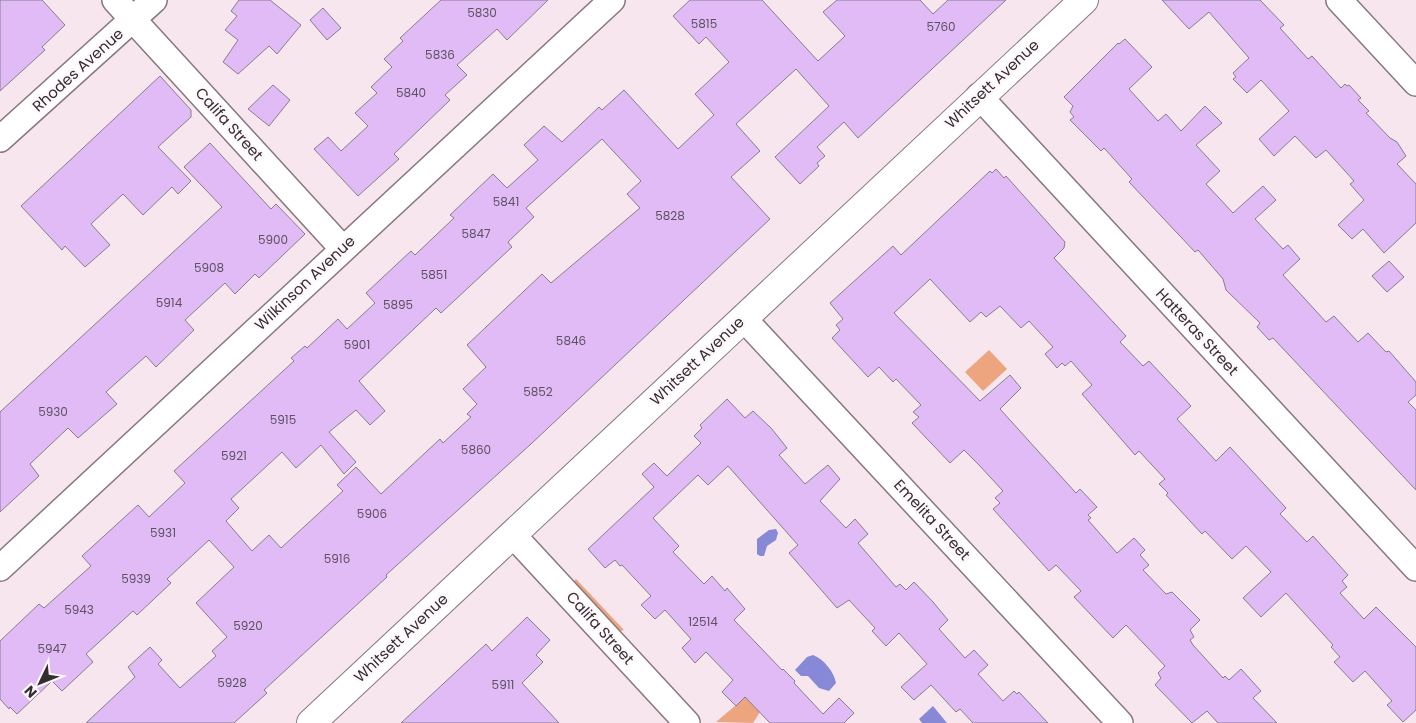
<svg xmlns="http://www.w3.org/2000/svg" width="1416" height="723" viewBox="0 0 1416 723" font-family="Poppins,sans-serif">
  <rect width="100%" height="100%" fill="#f8e6ef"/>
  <!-- green -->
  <g fill="#eda57f">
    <path d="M989 350 1007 369 983 391 965 372Z"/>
    <path d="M576 579 624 630 617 632 571 584Z"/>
    <path d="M749 694 760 712 753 723 716 722Z"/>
  </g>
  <!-- water -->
  <g fill="#8789d6">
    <path d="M776 529 778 533 776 540 767 546 764 556H760L757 554V539L769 530Z"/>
    <path d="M813 655C824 659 834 672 836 683L829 691 819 688 808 676H801L795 670 807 657Z"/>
    <path d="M933 706 947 723H922L919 719Z"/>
  </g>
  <!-- building -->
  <g fill="#e0bbf6" stroke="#867e8b" fill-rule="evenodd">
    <path d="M0 0H42L65 25 42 47 45 50 0 91Z"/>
    <path d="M239 0H270L301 25 277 54 269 46 238 74 223 62 238 40 225 30 237 16 231 11Z"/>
    <path d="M441 0H548L507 40 497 29 457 65 467 75 445 95 450 100 394 154 399 159 358 196 314 149 328 137 341 151 368 126 355 113 377 93 371 87 392 67 384 59 403 41 400 38Z"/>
    <path d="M690 0H762L818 61 845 36 823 12 837 0H920L933 14 948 0H1006L858 138 844 122 817 147 825 156 817 163 819 166 800 184 775 157 829 106 796 69 736 124 760 151 731 177 770 219 531 444 386 575 387 577 264 690 267 693 234 723H86L135 677 128 667 150 647 162 660 158 664 180 688 216 656 212 651 227 637 196 603 234 567 209 540 167 579 171 583 137 615 133 611 86 654 93 662 62 691 52 681 17 714 10 707 9 709 0 699V641L39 604 44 608 91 566 82 556 138 505 149 517 185 483 174 471 294 361 291 358 305 346 307 348 338 319 347 329 375 303 366 293 411 251 415 255 454 218 450 215 493 174 507 188 538 160 524 145 544 126 562 142 599 107 602 110 624 90 678 149 714 115 695 94 729 62 706 37 699 44 673 16ZM602 139 641 181 627 194 640 208 551 283 542 274 467 345 486 367 463 389 477 404 467 414 471 417 443 443 440 439 381 494 356 467 337 485 343 491 281 548 269 535 252 551 226 521 239 508 231 499 282 452 296 468 321 445 344 474 356 462 329 432 356 410 370 425 385 411 359 381 436 308 441 313 512 247 508 242 534 217 526 208Z"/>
    <path d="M1162 0H1260L1284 25 1280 28 1308 59 1312 56 1341 88 1345 84 1347 86 1349 85 1361 98 1358 100 1369 111 1366 113 1390 138 1397 142 1406 156 1397 164 1416 184V223L1384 253 1363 229 1352 239 1338 225 1364 200 1350 184 1354 181 1326 150 1316 158 1295 136 1274 156 1259 139 1289 111 1261 80 1247 93 1233 79 1236 77 1233 73 1249 58 1209 12 1189 29Z"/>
    <path d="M323 8 341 28 327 40 310 20Z"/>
    <path d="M1125 39 1152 67 1129 89 1158 121 1166 114 1181 131 1205 106 1222 123 1196 145 1220 171 1206 184 1233 213 1263 186 1276 200 1255 219 1283 249 1288 245 1300 259 1283 275 1326 322 1334 316 1358 342 1368 333 1386 352 1389 351 1416 382V395L1408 402 1416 410V490L1273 338 1269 340 1257 327 1260 323 1226 290 1223 279 1198 250 1195 252 1129 182 1132 179 1104 148 1101 151 1070 120 1074 117 1070 112 1073 106 1064 97 1118 43 1119 44Z"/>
    <path d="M160 76 191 110V117L158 147 191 181 178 194 172 187 143 215 123 194 91 224 110 245 85 267 65 246 62 250 21 206Z"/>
    <path d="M273 85 290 100 269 126 248 109Z"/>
    <path d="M210 143 271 209 276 204 305 234 259 278 255 274 235 294 225 283 185 320 194 330 156 367 146 356 106 392 117 404 78 438 68 428 30 464 39 476 0 512V412L222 207 184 167Z"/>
    <path d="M996 169 1004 178 1006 176 1065 242 1064 248 1054 258 1126 336 1120 342 1143 366 1149 361 1191 406 1177 419 1216 461 1230 447 1286 508 1280 514 1307 542 1313 536 1348 575 1342 581 1347 587 1340 593 1364 619 1376 607 1416 647V710L1403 722 1387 705 1392 701 1365 671 1353 682 1334 662 1340 657 1331 647 1333 645 1286 593 1261 617 1243 598 1271 572 1246 546 1232 559 1205 531 1202 534 1166 495 1168 493 1159 484 1165 479 1139 451 1135 455 1082 394 1092 385 1071 361 1065 366 1062 363 1057 368 1045 354 1053 347 1029 321 1021 328 1000 306 986 317 981 312 970 322 930 279 894 313 980 401 1010 375 1021 388 1000 409 1076 493 1080 489 1097 507 1088 515 1091 518 1088 520 1117 553 1134 538 1145 550 1140 555 1149 565 1143 570 1166 594 1172 592 1200 620 1190 630 1194 637 1190 640 1193 645 1223 678 1225 676 1229 680 1241 669 1261 691 1253 698 1277 723H1218L1207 711 1192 723 1155 685 1161 678 1158 673 1165 666 1126 625 1113 638 1074 597 1081 591 1056 565 1049 571 993 509 1000 503 995 498 1003 491 979 465 964 450 950 463 912 423 919 417 913 412 921 405 896 379 893 382 879 367 868 377 832 338 840 330 836 325 843 319 830 303 893 246 901 255 990 171 992 173Z"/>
    <path d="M1389 261 1404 277 1387 292 1372 276Z"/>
    <path d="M727 399 745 418 753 411 771 428 787 448 779 455 805 484 828 465 840 479 820 501 846 528 855 519 868 534 858 543 896 587 900 584 906 590 914 582 933 602 948 620 939 629 965 658 974 650 988 665 978 674 1003 701 1014 691 1017 694 1019 692 1048 723H973L960 709 956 712 931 685 914 700 901 687 927 664 899 633 886 646 872 631 875 628 849 600 837 608 789 553 798 545 728 466 708 485 698 475 653 518 679 546 673 552 702 582 704 584 712 576 725 591 727 588 745 609 734 620 782 670 783 669 795 681 794 683 823 714 839 698 854 713 844 723H770L745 697 736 706 722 692 733 680 706 652 695 663 682 648 691 639 665 610 655 619 641 605 651 596 622 565 620 566 615 560 605 568 588 549 654 487 642 474 654 463 667 476 701 443 694 436 702 428 700 425Z"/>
    <path d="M527 617 550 640 536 655 543 662 522 683 559 723H401L486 644 492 651Z"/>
  </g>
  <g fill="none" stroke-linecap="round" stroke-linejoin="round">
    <defs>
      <g id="minor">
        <path d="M115 0 342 248"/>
        <path d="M1339 0 1416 83"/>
        <path d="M979 96 1416 568"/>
        <path d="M0 139 154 0"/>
        <path d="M743 318 1120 723"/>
        <path d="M512 534 687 723"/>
        <path d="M0 568 612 0"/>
      </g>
      <path id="secondary" d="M311 723 1084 0"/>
    </defs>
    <!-- minor casing -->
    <use href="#minor" stroke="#877880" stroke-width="28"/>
    <!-- secondary casing -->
    <use href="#secondary" stroke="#877880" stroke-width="30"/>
    <!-- minor -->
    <use href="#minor" stroke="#fff" stroke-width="25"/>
    <!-- secondary -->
    <use href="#secondary" stroke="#fff" stroke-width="28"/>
  </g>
  <g text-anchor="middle" stroke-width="5" stroke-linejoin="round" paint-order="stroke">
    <!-- number labels -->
    <g font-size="12" fill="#5f5162">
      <text x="482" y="17">5830</text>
      <text x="704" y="28">5815</text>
      <text x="941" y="31">5760</text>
      <text x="440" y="59">5836</text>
      <text x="411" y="97">5840</text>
      <text x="506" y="206">5841</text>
      <text x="670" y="220">5828</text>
      <text x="476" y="238">5847</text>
      <text x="273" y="244">5900</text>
      <text x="209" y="272">5908</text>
      <text x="434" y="279">5851</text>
      <text x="169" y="307">5914</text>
      <text x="398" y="309">5895</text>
      <text x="571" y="345">5846</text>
      <text x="357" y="349">5901</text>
      <text x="538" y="396">5852</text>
      <text x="53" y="416">5930</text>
      <text x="283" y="424">5915</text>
      <text x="476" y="454">5860</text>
      <text x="234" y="460">5921</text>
      <text x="372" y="518">5906</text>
      <text x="163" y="537">5931</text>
      <text x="337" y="563">5916</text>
      <text x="136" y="583">5939</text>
      <text x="79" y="614">5943</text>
      <text x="703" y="626">12514</text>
      <text x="248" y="630">5920</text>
      <text x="52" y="653">5947</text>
      <text x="232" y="687">5928</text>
      <text x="503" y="689">5911</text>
    </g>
    <!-- street labels -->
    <g font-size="15" fill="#342e31" stroke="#fef7fb">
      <text transform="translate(78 70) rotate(-42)" y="5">Rhodes Avenue</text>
      <text transform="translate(992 84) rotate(-43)" y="5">Whitsett Avenue</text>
      <text transform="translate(229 124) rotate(48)" y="5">Califa Street</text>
      <text transform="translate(305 283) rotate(-43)" y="5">Wilkinson Avenue</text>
      <text transform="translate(1197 332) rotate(47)" y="5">Hatteras Street</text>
      <text transform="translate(697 361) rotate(-43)" y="5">Whitsett Avenue</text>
      <text transform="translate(932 520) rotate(47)" y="5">Emelita Street</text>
      <text transform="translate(600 628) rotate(48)" y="5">Califa Street</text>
      <text transform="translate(401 638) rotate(-43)" y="5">Whitsett Avenue</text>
    </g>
  </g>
  <!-- north arrow -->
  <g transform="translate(40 683) rotate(227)" stroke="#fef7fb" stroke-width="4" paint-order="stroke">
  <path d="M0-4L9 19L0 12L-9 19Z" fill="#342e31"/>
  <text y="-8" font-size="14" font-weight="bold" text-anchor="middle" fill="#342e31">N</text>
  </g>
</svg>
